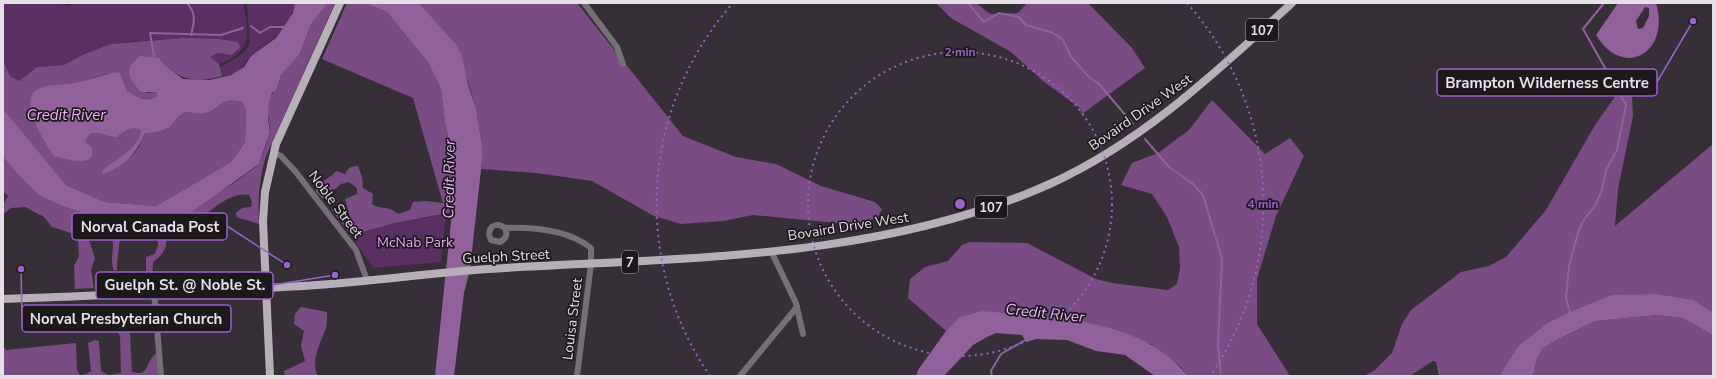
<svg xmlns="http://www.w3.org/2000/svg" width="1716" height="379" viewBox="0 0 1716 379" font-family="'Nunito Sans',sans-serif">
  <rect width="100%" height="100%" fill="#362f37"/>
  <!-- green -->
  <g fill="#5a3063">
    <path d="M3 3H55L69 6 73 3H243C250 34 252 52 219 64L209 57 218 53 231 55 183 38 127 42 111 44 82 55 64 65 37 67 19 81 10 76 3 60Z"/>
    <path d="M247 3H295C290 29 272 39 253 54 240 65 244 74 222 76L220 68 242 54 250 44Z"/>
    <path d="M446 214 441 262 373 268 351 235 395 223Z"/>
  </g>
  <!-- forest -->
  <g fill="#7a4c84">
    <path d="M328 3H335L266 156C259 179 258 200 259 224L236 217V213L242 208 251 207 252 202 249 195C231 191 210 211 197 222H190L185 217C203 201 226 189 245 175 249 171 257 168 259 163 262 158 269 137 270 131 270 119 262 99 276 91L281 75 300 54 311 24Z"/>
    <path d="M347 3H365L387 12 429 64 441 89 445 123 456 173 453 212 395 223 351 235 331 209 336 208 346 220 350 217 345 199 357 194V188L349 182 341 184 323 199 316 192V188C322 181 330 178 336 171L345 174C348 168 351 166 358 166L362 177 363 188 373 194 372 204C381 210 388 205 398 214L410 210 413 202 426 201 443 203 413 98 322 59Z"/>
    <path d="M419 3H577L683 136 736 157 776 164 821 186 875 202 882 209 878 217 857 225 753 215 723 221 681 224 654 216 592 181 536 173 481 169 483 152 476 108 456 44Z"/>
    <path d="M936 3H976L990 14 1018 13 1027 3H1088L1132 48 1145 68 1082 114 1080 108 1043 81 1011 52 951 18Z"/>
    <path d="M183 38 219 39 238 42 240 48 231 55 218 53 210 57 219 64 222 76C194 84 178 80 159 58L147 93 156 92 158 96C139 107 120 85 106 74L76 83 34 119 89 145 85 142 90 134C101 131 107 137 117 137 125 131 131 125 141 131 138 147 121 161 107 167 130 161 136 156 145 133 154 133 164 132 171 126 175 122 177 117 182 114 190 110 198 115 206 113 223 108 219 97 242 102L246 108 245 142 231 162 156 206 105 202 66 185 7 115 3 109V60L10 76 19 81 37 67 64 65 82 55 111 44Z"/>
    <path d="M1621 88 1632 95 1633 116 1618 189 1615 226 1713 144V312L1693 300 1546 324 1518 346 1499 376H1439L1436 362 1433 361 1410 376H1364L1375 370 1392 353 1402 324 1411 310 1461 272 1489 266 1506 257 1546 210 1595 125Z"/>
    <path d="M1212 100 1265 154 1290 138 1304 156 1276 216 1257 279V324L1290 376H1188L1181 367 1151 344 958 318 946 331 908 298 910 279 925 267 948 261 962 245 970 242 1027 243 1096 279 1112 283 1168 290 1177 284 1180 268 1179 247 1167 217 1152 194 1121 185 1132 163 1158 153 1189 130Z"/>
    <path d="M3 157C13 168 23 181 34 191 58 212 150 232 179 221L180 226 174 231 166 229 161 231C172 243 164 254 153 262L152 283H146V257L155 254 158 245 157 235 128 233 120 238C119 249 117 259 117 270L114 271C108 257 118 244 109 231H103L89 240 95 258 91 270 94 288 75 289 74 266 79 256 78 240 71 233 52 227 44 217 25 207 11 208 3 214V205L8 196 3 191Z"/>
    <path d="M120 305 129 315 132 372C149 377 145 364 155 354L159 355V376H3V346L6 350 76 343 77 370 80 375 86 374 91 371 88 343 95 340 99 341 101 371 109 375 121 373 120 336 110 317 109 311Z"/>
    <path d="M301 307 327 312C327 317 327 323 326 328 321 342 310 361 318 376H285L284 371 305 361 301 346 304 331 294 324 295 314Z"/>
    <path d="M1658 315 1682 318 1713 335V376H1533L1537 358 1542 349 1558 339 1596 321Z"/>
  </g>
  <!-- water -->
  <g fill="#90619a" fill-rule="evenodd">
    <path d="M295 3H328L311 24 300 54 281 75 276 91 272 93 269 101 268 119 270 132 259 164 179 221C150 232 58 212 34 191 23 181 13 168 3 157V109L66 185 105 202 156 206 231 162 245 142 246 109 242 102C219 97 223 108 206 113 198 116 190 110 182 114 177 117 175 122 171 126 164 132 154 133 145 133 137 153 124 167 103 174L102 171C115 159 137 151 141 131 131 125 125 131 117 137 107 137 101 131 90 134L85 142C90 145 94 148 92 155 88 167 63 158 54 156 45 144 17 99 38 89 48 84 63 85 74 83 90 80 103 74 119 72L127 91C137 97 146 103 157 96L156 92H141C128 77 123 69 140 56L159 58 165 65 183 79 210 80 231 75 244 67 251 56 276 38 293 13Z"/>
    <path d="M365 3H419L456 44 462 56 468 85 476 108 483 152 470 269 464 293 454 376H435L456 173 445 123 441 89 429 64 387 12Z"/>
    <path d="M1618 3H1656C1671 53 1623 80 1596 35ZM1645 7 1649 8V16L1643 28 1638 29 1636 21Z"/>
    <path d="M1656 294 1693 300 1713 312V335L1682 318 1658 315 1596 321 1558 339 1542 349 1537 358 1533 376H1499L1518 346 1546 324 1570 312 1612 295Z"/>
    <path d="M982 311C1051 318 1141 317 1188 376H1155L1125 355 1096 351 1067 340 1036 339 1026 342 1022 335 996 333 987 337 973 345 944 376H916L918 370 946 331 958 318Z"/>
  </g>
  <g fill="none" stroke-linecap="round" stroke-linejoin="round">
    <!-- stream -->
    <g stroke="#90619a" stroke-width="2">
      <path d="M187 3C197 14 194 23 191 35"/>
      <path d="M968 3 984 22 999 13 1019 17 1026 25 1053 33 1063 40 1071 57 1089 77 1099 84 1133 124"/>
      <path d="M251 26 260 33 270 27H284"/>
      <path d="M154 57 150 33 221 35 243 28"/>
      <path d="M1145 139 1169 167 1193 184 1203 195 1222 259 1218 345 1221 376"/>
      <path d="M1570 312 1566 299 1569 266 1578 233 1583 221 1595 206 1602 190 1606 170 1617 150 1626 105 1583 29 1604 3"/>
      <path d="M992 376 991 371 1001 354 1027 339"/>
    </g>
    <!-- minor -->
    <g stroke="#747175" stroke-width="6">
      <path d="M584 3 617 47 623 64"/>
      <path d="M274 153 281 156 295 171 356 250 367 280"/>
      <path d="M505 228C508 234 506 239 500 242L491 240C485 229 495 220 505 228 533 227 568 230 591 248V264L577 376"/>
      <path d="M771 251 796 303 803 334"/>
      <path d="M154 292 161 376"/>
      <path d="M740 376 797 307"/>
    </g>
    <!-- major -->
    <g stroke="#b6afb8" stroke-width="8">
      <path d="M3 299C108 295 213 292 317 285 374 281 431 273 488 269 676 257 877 262 1052 183 1144 141 1218 70 1292 3"/>
      <path d="M270 376 263 221 265 192 276 144 340 3"/>
    </g>
  </g>
  <!-- distance rings -->
  <g fill="none" stroke="#9a62ca" stroke-width="2" stroke-dasharray="2 4">
    <circle cx="960" cy="204" r="152"/>
    <path d="M710 376A303 303 0 0 1 733 3M1187 3A303 303 0 0 1 1210 376"/>
  </g>
  <g text-anchor="middle" stroke-width="3.5" stroke-linejoin="round" paint-order="stroke">
    <!-- shield labels -->
    <g fill="#1c181c" stroke="#a8a4a9" stroke-width="1">
      <rect x="1246" y="19" width="32" height="22" rx="3"/>
      <rect x="975" y="196" width="32" height="22" rx="3"/>
      <rect x="622" y="251" width="16" height="22" rx="3"/>
    </g>
    <g font-size="13" font-weight="bold" fill="#e4e0e5">
      <text x="1262" y="35">107</text>
      <text x="991" y="212">107</text>
      <text x="630" y="267">7</text>
    </g>
    <!-- street labels -->
    <g font-size="14" fill="#e4e0e5" stroke="#1c181c">
      <text transform="translate(1140 112) rotate(-35)" y="5">Bovaird Drive West</text>
      <text transform="translate(336 204) rotate(53)" y="5">Noble Street</text>
      <text transform="translate(848 226) rotate(-9)" y="5">Bovaird Drive West</text>
      <text transform="translate(506 256) rotate(-3)" y="5">Guelph Street</text>
      <text transform="translate(572 319) rotate(-83)" y="5">Louisa Street</text>
    </g>
    <!-- park labels -->
    <g font-size="14" fill="#e7a4f5" stroke="#1c181c">
      <text x="415" y="247">McNab Park</text>
    </g>
    <!-- water labels -->
    <g font-size="15" font-style="italic" fill="#eab5f6" stroke="#1c181c">
      <text x="66" y="120">Credit River</text>
      <text transform="translate(449 179) rotate(-89)" y="5">Credit River</text>
      <text transform="translate(1045 313) rotate(6)" y="5">Credit River</text>
    </g>
  </g>
  <circle cx="960" cy="204" r="6" fill="#9a62ca" stroke="#1c181c" stroke-width="2"/>
  <g font-size="12" text-anchor="middle" font-weight="bold" fill="#9a62ca" stroke="#1c181c" stroke-width="3.5" stroke-linejoin="round" paint-order="stroke">
    <text x="960" y="56">2 min</text>
    <text x="1263" y="208">4 min</text>
  </g>
  <!-- callouts -->
  <path fill="none" stroke="#9a62ca" stroke-width="1.5" d="M1693 21L1657 82M287 265L227 226M335 275L273 285M21 269L22 319"/>
  <g fill="#9a62ca" stroke="#1c181c" stroke-width="1.5">
    <circle cx="1693" cy="21" r="4"/>
    <circle cx="287" cy="265" r="4"/>
    <circle cx="335" cy="275" r="4"/>
    <circle cx="21" cy="269" r="4"/>
  </g>
  <g fill="#1c181c" stroke="#9a62ca" stroke-width="1.5">
    <rect x="1437" y="69" width="220" height="27" rx="4"/>
    <rect x="72" y="213" width="155" height="27" rx="4"/>
    <rect x="96" y="272" width="177" height="27" rx="4"/>
    <rect x="22" y="305" width="209" height="27" rx="4"/>
  </g>
  <g font-size="15" text-anchor="middle" font-weight="bold" fill="#e4e0e5">
    <text x="1547" y="88">Brampton Wilderness Centre</text>
    <text x="150" y="232">Norval Canada Post</text>
    <text x="185" y="290">Guelph St. @ Noble St.</text>
    <text x="126" y="324">Norval Presbyterian Church</text>
  </g>
  <!-- border -->
  <rect width="1716" height="379" fill="none" stroke="#e4e0e5" stroke-width="8"/>
</svg>
